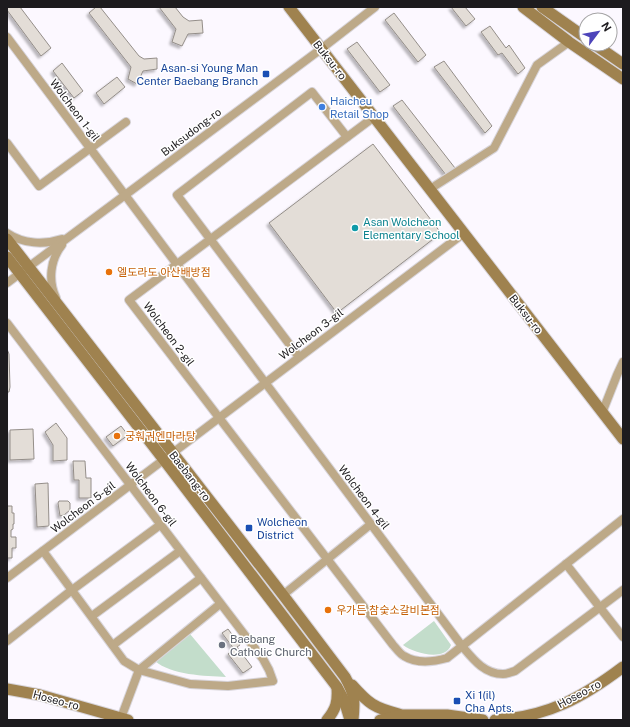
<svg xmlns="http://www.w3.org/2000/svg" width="630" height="727" viewBox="0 0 630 727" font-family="'Public Sans','Noto Sans KR',sans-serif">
  <defs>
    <filter id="shadow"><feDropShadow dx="-2.5" dy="2.5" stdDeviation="1" flood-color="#0004"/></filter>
  </defs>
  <rect width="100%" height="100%" fill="#fcf8ff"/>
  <!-- green -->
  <g fill="#c3ddcb">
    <path d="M434 621 451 645C445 662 413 653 403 645Z"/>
    <path d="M190 634 226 677C205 676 171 675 155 661Z"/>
  </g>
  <!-- building -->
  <g fill="#e3ddd7" stroke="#948e89" filter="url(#shadow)">
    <path d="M7 7H20L51 48 41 56 7 10Z"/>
    <path d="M96 7H100L139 56 144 59 157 58V69L143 71 137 84 128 79 131 67 89 13Z"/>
    <path d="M159 7H175L183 17 189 21 202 20 203 33 188 34 182 46 172 42 176 29Z"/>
    <path d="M451 7H465L475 19 466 26Z"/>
    <path d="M394 13 426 55 418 62 385 20Z"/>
    <path d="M490 26 506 48 509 45 525 68 518 74 502 53 498 55 481 32Z"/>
    <path d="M357 42 390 85 380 92 347 49Z"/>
    <path d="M444 61 492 126 485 133 434 67Z"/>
    <path d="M62 63 83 91 74 98 53 71Z"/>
    <path d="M117 77 125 87 104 104 96 93Z"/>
    <path d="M402 100 455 168 446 175 393 106Z"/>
    <path d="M373 144 441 233 337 313 269 223Z"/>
    <path d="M7 349 9 354 10 387 9 392H7Z"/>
    <path d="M56 423 67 438V460L53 461V445L45 432Z"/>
    <path d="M121 426 128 435 113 446 106 437Z"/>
    <path d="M33 429 34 459 10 460V430Z"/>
    <path d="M73 461H85L86 478H91V498H79V480H74Z"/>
    <path d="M48 483 49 526 37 527 35 484Z"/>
    <path d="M59 501H68L70 503V510L64 515 60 516 58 503Z"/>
    <path d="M7 506H12V513H14V524H13V529L11 530V537H16V548H12V558H7Z"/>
    <path d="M228 629 240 645 237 647 252 667 243 673 228 654 234 649 222 633Z"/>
  </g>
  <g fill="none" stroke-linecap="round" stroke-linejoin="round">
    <defs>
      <g id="street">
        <path d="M7 37 462 646C473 659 484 674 503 674 507 674 511 672 515 671L623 590"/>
        <path d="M374 117 129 300 393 645C396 648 400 654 404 656 417 664 433 662 447 658L623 519"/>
        <path d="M7 143 39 186 126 122"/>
        <path d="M430 189 494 148 537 65 569 42"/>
        <path d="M7 233C23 244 44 245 62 239"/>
        <path d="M7 283 321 49 375 7"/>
        <path d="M56 298C48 281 50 260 62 245"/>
        <path d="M7 323 263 659 269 670 273 681 228 686 190 684 139 670 124 661 43 551"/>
        <path d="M299 357 177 195 312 92 347 137"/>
        <path d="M602 413 617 375 623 362"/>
        <path d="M566 564 623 637"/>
        <path d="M7 578 464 233"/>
        <path d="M283 595 371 524"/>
        <path d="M92 616 180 551"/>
        <path d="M7 641 72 590 160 525"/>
        <path d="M113 645 201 578"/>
        <path d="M121 718 139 670 220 604"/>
      </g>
      <g id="secondary">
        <path d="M289 7 623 439"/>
        <path d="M523 7 569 42 623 79"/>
        <path d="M542 7 586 38"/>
        <path d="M594 44 623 64"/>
        <path d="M7 239 283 595 345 677C355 695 355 700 353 720"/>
        <path d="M7 257 164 460 337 687 344 700 350 720"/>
        <path d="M352 685C368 703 374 708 399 714"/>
        <path d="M7 689 40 695 128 720"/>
        <path d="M327 720C336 709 338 702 337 688"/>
        <path d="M380 720 401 715H447L483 720"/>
        <path d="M495 720C547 717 582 698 623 667"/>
      </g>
    </defs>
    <!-- street casing -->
    <use href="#street" stroke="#d8d5db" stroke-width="10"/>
    <!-- secondary casing -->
    <use href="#secondary" stroke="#d8d5db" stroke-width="13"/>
    <!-- street -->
    <use href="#street" stroke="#bda988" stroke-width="8"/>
    <!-- secondary -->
    <use href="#secondary" stroke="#9f824f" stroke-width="11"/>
  </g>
  <!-- markers -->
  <g fill="#1a4fb4" stroke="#fff" stroke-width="1.5">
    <rect x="262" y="70" width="8" height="8" rx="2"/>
    <rect x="245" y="524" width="8" height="8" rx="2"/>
    <rect x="453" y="697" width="8" height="8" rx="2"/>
  </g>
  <circle fill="#3f7fe0" stroke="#fff" stroke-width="1.5" cx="322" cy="107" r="4"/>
  <circle fill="#0f9aa8" stroke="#fff" stroke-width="1.5" cx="355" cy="228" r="4"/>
  <g fill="#e8710a" stroke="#fff" stroke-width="1.5">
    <circle cx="109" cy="272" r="4"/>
    <circle cx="117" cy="436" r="4"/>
    <circle cx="328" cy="610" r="4"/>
  </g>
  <circle fill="#6b7280" stroke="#fff" stroke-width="1.5" cx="222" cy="645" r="4"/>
  <g text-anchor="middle" stroke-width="3" stroke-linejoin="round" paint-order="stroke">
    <!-- street labels -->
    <g font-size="11" fill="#1d1b1e" stroke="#fff">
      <text transform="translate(330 60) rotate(52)" y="4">Buksu-ro</text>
      <text transform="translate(75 110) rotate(53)" y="4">Wolcheon 1-gil</text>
      <text transform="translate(191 132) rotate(-37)" y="4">Buksudong-ro</text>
      <text transform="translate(526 314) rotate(52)" y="4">Buksu-ro</text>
      <text transform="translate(169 334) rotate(53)" y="4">Wolcheon 2-gil</text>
      <text transform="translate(311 334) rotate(-37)" y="4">Wolcheon 3-gil</text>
      <text transform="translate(190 476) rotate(52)" y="4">Baebang-ro</text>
      <text transform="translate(151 494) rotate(53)" y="4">Wolcheon 6-gil</text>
      <text transform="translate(364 497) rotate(53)" y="4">Wolcheon 4-gil</text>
      <text transform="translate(83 507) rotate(-37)" y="4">Wolcheon 5-gil</text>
      <text transform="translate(579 694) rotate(-28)" y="4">Hoseo-ro</text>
      <text transform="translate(56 700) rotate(15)" y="4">Hoseo-ro</text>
    </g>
    <!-- transit labels -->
    <g font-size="11" fill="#164399" stroke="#fff" text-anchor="start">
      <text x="258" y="72" text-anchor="end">Asan-si Young Man<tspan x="258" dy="13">Center Baebang Branch</tspan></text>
      <text x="257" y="526">Wolcheon<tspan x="257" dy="13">District</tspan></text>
      <text x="465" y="699">Xi 1(il)<tspan x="465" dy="13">Cha Apts.</tspan></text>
    </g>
    <!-- shop labels -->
    <g font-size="11" fill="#366cbe" stroke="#fff" text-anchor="start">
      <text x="330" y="105">Haicheu<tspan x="330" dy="13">Retail Shop</tspan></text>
    </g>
    <!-- culture labels -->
    <g font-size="11" fill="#0d838f" stroke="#fff" text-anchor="start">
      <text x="363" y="226">Asan Wolcheon<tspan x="363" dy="13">Elementary School</tspan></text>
    </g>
    <!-- food labels -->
    <g font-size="11" fill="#c56008" stroke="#fff" text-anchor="start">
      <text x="117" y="276">엘도라도 아산배방점</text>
      <text x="125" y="440">궁훠궈엔마라탕</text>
      <text x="336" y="614">우가든 참숯소갈비본점</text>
    </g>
    <!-- worship labels -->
    <g font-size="11" fill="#5b616d" stroke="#fff" text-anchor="start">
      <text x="230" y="643">Baebang<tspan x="230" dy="13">Catholic Church</tspan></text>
    </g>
  </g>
  <!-- border -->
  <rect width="630" height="727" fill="none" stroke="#1d1b1e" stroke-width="16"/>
  <!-- north arrow -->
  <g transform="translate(598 32) rotate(58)"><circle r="19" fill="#ffffff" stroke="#a5a4a5"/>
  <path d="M0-3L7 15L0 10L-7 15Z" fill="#4d44ba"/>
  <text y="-6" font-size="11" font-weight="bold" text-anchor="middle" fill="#1d1b1e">N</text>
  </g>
</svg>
